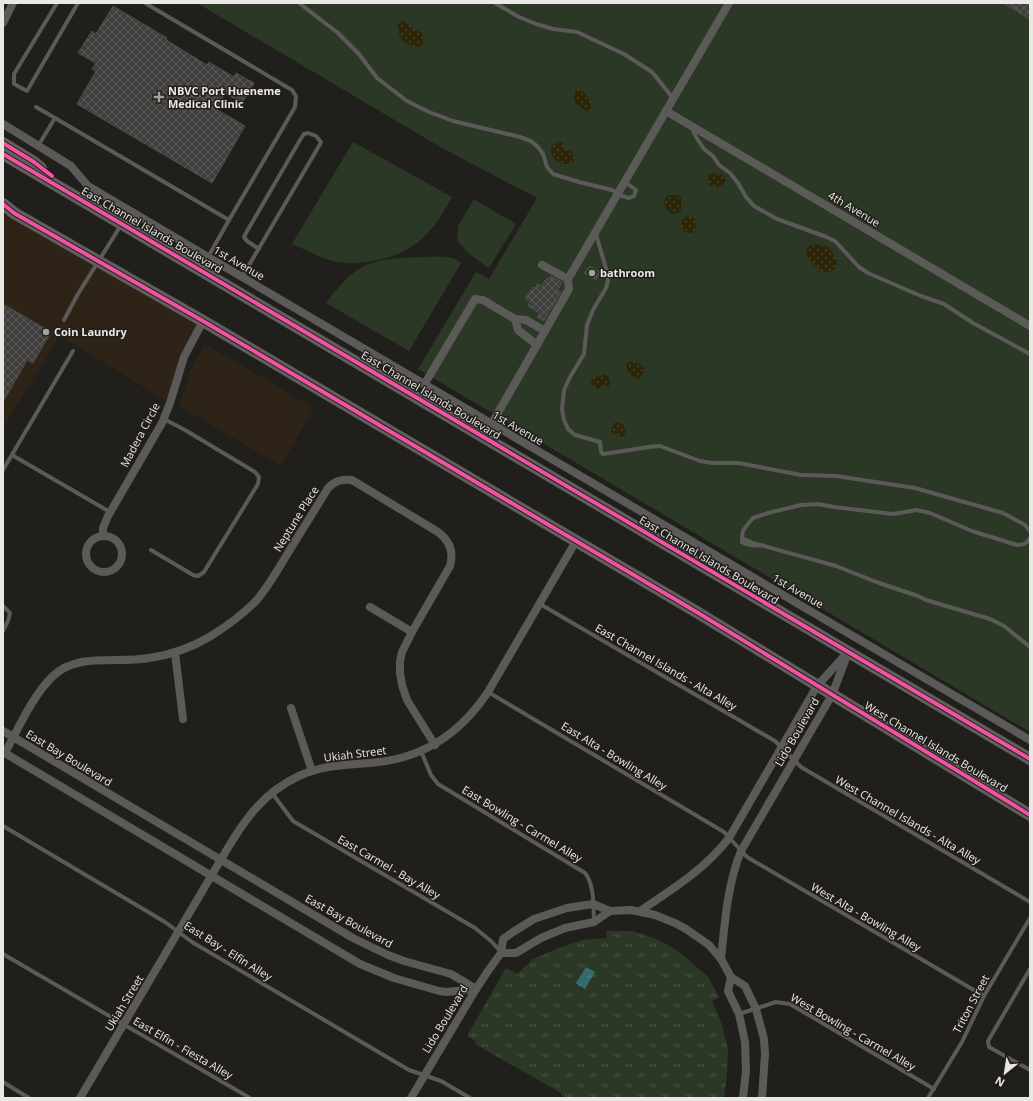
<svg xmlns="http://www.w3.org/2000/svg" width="1033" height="1101" viewBox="0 0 1033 1101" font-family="'Open Sans',sans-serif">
  <defs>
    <pattern id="sand-dots" width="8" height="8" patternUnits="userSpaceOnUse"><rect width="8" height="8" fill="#2c2508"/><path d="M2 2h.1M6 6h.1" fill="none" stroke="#4b452c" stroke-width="1.8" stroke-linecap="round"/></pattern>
    <pattern id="park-tufts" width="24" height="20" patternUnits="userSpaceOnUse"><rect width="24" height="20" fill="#2b3825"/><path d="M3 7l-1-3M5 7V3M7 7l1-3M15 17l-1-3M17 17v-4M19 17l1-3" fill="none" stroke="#4a5544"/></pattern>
    <pattern id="water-ripples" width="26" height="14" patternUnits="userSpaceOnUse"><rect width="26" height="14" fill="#346b6f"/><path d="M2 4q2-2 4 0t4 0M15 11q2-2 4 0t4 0" fill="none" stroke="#528083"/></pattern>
    <pattern id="building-cross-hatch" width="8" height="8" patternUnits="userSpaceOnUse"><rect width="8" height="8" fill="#413f3d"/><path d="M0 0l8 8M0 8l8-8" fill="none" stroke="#5d5b59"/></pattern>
  </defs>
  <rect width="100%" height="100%" fill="#211f1c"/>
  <!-- commercial -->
  <g fill="#2e2317">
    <path d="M3 204 203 321 184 357 170 403 60 336 3 427Z"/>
    <path d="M205 344 314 408 281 466 179 406 190 371Z"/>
  </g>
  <!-- grass -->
  <g fill="#2b3825">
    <path d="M197 3H1030V732L418 369 476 272 489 279 537 198 442 148Z"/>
    <path d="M353 142 452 197C432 234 414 254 372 261 358 264 343 264 329 260 317 256 304 249 292 244Z"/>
    <path d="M474 199 516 224 489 268 468 253 457 240 458 226Z"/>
    <path d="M421 257C433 257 452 254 461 263L409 351 326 303C336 290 346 277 359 269 377 258 401 258 421 257Z"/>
  </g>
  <!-- sand -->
  <g fill="url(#sand-dots)">
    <path d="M404 21 412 28 422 33C429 53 411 48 401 39L397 27 399 23Z"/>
    <path d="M578 89C587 93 593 102 590 111L588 112 576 104 573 95 576 90Z"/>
    <path d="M560 141 563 143V149L571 151 574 156V161C564 170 549 158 551 149 551 145 557 143 560 141Z"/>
    <path d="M711 173 721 174 726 180 723 185C719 188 713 188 709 185L708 175Z"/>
    <path d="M679 195 681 197V211C672 219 663 209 664 200L668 195Z"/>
    <path d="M687 216 694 218 696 228 695 231 690 235 683 230 681 224 683 219Z"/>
    <path d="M814 244C829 244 833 250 837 263L835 269C832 271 829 273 826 272 818 271 794 249 814 244Z"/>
    <path d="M630 361C635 361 642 364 645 369L639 379C630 379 627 371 626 363Z"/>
    <path d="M605 374 609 377 611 386 609 387 603 384 601 387 598 389 591 385 590 383 594 378Z"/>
    <path d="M614 423C622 422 625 425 626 433L622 437 612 433 611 428Z"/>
  </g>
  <!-- park -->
  <path fill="url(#park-tufts)" d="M606 931H633L661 941 682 954 708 977 719 997 712 1001 721 1022 728 1049 727 1074 724 1098H566L561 1095V1093L475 1044 476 1041 467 1036 506 968 517 974 533 959 559 948 582 940 607 938Z"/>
  <!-- water -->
  <path fill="url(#water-ripples)" d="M586 967 595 972 585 989 576 983Z"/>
  <!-- building -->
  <g fill="url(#building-cross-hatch)" stroke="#4e4c4b">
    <path d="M1003 3H1030V19Z"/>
    <path d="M113 6 167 38 166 40 207 65 209 62 234 77 236 73 254 83 242 103 225 93 216 109 245 126 212 183 77 104 96 71 92 69 96 63 78 53 92 31 96 34Z"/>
    <path d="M590 266 600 272 596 280 584 273Z"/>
    <path d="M551 276 562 282 557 291 561 292 544 321 537 317 540 313 528 306 530 302 525 299 533 287 536 288 537 284 542 286 547 278 549 279Z"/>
    <path d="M3 304 51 332 33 363 27 360 3 402Z"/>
  </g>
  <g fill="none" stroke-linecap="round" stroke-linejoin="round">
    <!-- lane -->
    <g stroke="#5c5a59" stroke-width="4">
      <path d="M57 3 14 74V84L27 91 78 3"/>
      <path d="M145 3 292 90 296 96 295 107 229 220"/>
      <path d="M299 3 338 33 359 54 377 78 407 101 429 112 453 121 520 137 531 141 538 147 543 154 547 167 553 174 579 182 612 190 622 196 629 198 634 196 636 190 625 182"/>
      <path d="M495 3 519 17 536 24 553 29 577 32 624 54 652 72 673 98"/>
      <path d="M36 107 55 118"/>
      <path d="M692 128 696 137 704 149 713 156 719 165 730 173 738 183 746 197 754 206 777 219 824 236 835 241 859 267 868 273 921 296 944 304 973 323 1030 354"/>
      <path d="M38 146 55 118 229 220 208 257"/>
      <path d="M596 234 607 272 608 281 606 288 593 310 587 325 584 354 570 377 564 390 562 409 564 420 568 429 575 435 600 442 601 452 603 454 649 447 660 446 700 461 712 463H739L801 475 836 476 915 488 1003 513 1025 525 1030 531"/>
      <path d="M242 277 319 146 321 142 316 136 308 133 304 134 300 140 246 233 244 237 247 241 259 249"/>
      <path d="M64 320 78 294 121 225"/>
      <path d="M12 455 110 512"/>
      <path d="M3 470 73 351"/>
      <path d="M742 538 753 543 836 566 879 583 918 596 926 600 990 619 1004 626 1030 647"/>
      <path d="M762 545C754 546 749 546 742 542V537L743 531 747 525 753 518 768 513 801 505 818 504 834 507 893 514 917 510 930 513 972 531 1017 545C1023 545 1027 544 1030 538"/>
      <path d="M151 550 193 575 198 576 204 572 258 484 259 477 255 472 185 430 164 419"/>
      <path d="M540 604 775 741 801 767 1030 902"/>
      <path d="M3 606 10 613 8 621 3 631"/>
      <path d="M488 692 724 832 747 857 984 996"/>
      <path d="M421 751 431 775 438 784 585 873C595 886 593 906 594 921"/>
      <path d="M272 793 293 821 475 928 491 941 501 952"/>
      <path d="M3 826 165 922 192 942 409 1070 441 1081 470 1098"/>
      <path d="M3 954 250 1098"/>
      <path d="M1030 969 988 1041 989 1047 1030 1070"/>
      <path d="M739 1014 776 1002 790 1004 934 1089"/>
      <path d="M3 1082 29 1098"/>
      <path d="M928 1098 962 1042 984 996 1030 918"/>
    </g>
    <!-- street -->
    <g stroke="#5c5a59" stroke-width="8">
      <path d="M3 23 13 3"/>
      <path d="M666 111 1030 326"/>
      <path d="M3 124 71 166 88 186 208 257 1030 740"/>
      <path d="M568 279 729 3"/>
      <path d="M515 319 518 330 537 345"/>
      <path d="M424 385 475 299 483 300 515 319 526 320 545 331"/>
      <path d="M491 425 569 289 568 279 542 265"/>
      <path d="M103 536V528L108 516 162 423 170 403 184 357 203 321"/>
      <circle cx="104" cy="554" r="18"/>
      <path d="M370 607 412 632"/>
      <path d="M175 653 183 719"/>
      <path d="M291 708 312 771"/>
      <path d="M3 731 353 938 388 955 404 961 451 974 476 989"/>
      <path d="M3 752 360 964 394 978 439 991 447 992 476 989"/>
      <path d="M5 753C18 729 33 695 53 676 78 652 117 664 149 658 171 655 191 648 211 636 227 626 243 614 256 601 269 586 278 569 288 553 301 531 315 510 328 488 335 481 341 479 352 480L438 532C450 541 454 552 450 566L412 632 402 652 400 661V673L402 685 407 700 435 745"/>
      <path d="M640 911C673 889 705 869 729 838L817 686 848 652"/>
      <path d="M501 953H516L541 938 565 928 594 922 610 911"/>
      <path d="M721 959C725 922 727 886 741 851L832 695 846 658"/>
      <path d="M731 977 728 991 739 1014 745 1042 746 1071 743 1098"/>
      <path d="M80 1098 226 851C245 819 264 792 299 776 324 765 344 765 370 763 422 759 459 735 488 692L576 541"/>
      <path d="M411 1098 476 989 488 971 501 953 503 939 513 932 534 919 567 908 593 904 610 911 631 910 655 915 675 923 686 929 709 945 721 959 731 977 745 986 756 1009 764 1039 765 1054 762 1098"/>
    </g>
    <!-- secondary -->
    <g stroke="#625e5c" stroke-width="12">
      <path d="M3 143 34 162 41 168"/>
      <path d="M3 154 1030 759"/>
      <path d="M3 204 14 213 203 321 576 541 695 611 1030 815"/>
    </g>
    <defs>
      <g id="cycleway">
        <path d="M3 143 34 162 52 176"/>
        <path d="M3 154 1030 759"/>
        <path d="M3 204 14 213 203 321 576 541 695 611 1030 815"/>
      </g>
    </defs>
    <!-- cycleway casing -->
    <use href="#cycleway" stroke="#221f1b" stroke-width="6"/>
    <!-- cycleway -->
    <use href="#cycleway" stroke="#f153a3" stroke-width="4"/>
  </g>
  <!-- markers -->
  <g fill="#a4a29f" stroke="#221f1b" stroke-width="1.5">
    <path d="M157 91h4v4h4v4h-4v4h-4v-4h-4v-4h4z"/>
    <circle cx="592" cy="273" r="4"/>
    <circle cx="46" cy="332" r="4"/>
  </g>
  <g text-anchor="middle" stroke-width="3" stroke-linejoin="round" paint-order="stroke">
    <!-- poi labels -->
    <g font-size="11" font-weight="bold" fill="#eae8e5" stroke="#221f1b" text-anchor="start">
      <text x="168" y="95">NBVC Port Hueneme<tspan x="168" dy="13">Medical Clinic</tspan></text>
      <text x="600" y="277">bathroom</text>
      <text x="54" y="336">Coin Laundry</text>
    </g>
    <!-- street labels -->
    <g font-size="11" fill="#eae8e5" stroke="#221f1b">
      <text transform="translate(854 209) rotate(31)" y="4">4th Avenue</text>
      <text transform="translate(152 230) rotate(30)" y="4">East Channel Islands Boulevard</text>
      <text transform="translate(239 263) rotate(30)" y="4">1st Avenue</text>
      <text transform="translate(431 395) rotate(31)" y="4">East Channel Islands Boulevard</text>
      <text transform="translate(518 428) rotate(30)" y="4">1st Avenue</text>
      <text transform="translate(140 435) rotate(-62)" y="4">Madera Circle</text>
      <text transform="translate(296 519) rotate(-58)" y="4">Neptune Place</text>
      <text transform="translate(709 560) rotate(31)" y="4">East Channel Islands Boulevard</text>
      <text transform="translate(798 591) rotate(30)" y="4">1st Avenue</text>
      <text transform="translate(666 667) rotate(30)" y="4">East Channel Islands - Alta Alley</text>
      <text transform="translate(797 732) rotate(-60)" y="4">Lido Boulevard</text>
      <text transform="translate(936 747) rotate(31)" y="4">West Channel Islands Boulevard</text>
      <text transform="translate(355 754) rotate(-7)" y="4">Ukiah Street</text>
      <text transform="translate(614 756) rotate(31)" y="4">East Alta - Bowling Alley</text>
      <text transform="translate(69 758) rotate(31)" y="4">East Bay Boulevard</text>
      <text transform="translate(908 820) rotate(30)" y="4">West Channel Islands - Alta Alley</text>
      <text transform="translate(522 824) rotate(31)" y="4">East Bowling - Carmel Alley</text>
      <text transform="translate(389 867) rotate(30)" y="4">East Carmel - Bay Alley</text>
      <text transform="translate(866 917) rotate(30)" y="4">West Alta - Bowling Alley</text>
      <text transform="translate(349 921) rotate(29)" y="4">East Bay Boulevard</text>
      <text transform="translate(228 951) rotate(32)" y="4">East Bay - Elfin Alley</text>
      <text transform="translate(124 1003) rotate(-59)" y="4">Ukiah Street</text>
      <text transform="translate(971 1004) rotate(-62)" y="4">Triton Street</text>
      <text transform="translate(445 1019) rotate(-59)" y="4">Lido Boulevard</text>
      <text transform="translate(853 1032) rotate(30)" y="4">West Bowling - Carmel Alley</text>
      <text transform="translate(183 1048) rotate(30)" y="4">East Elfin - Fiesta Alley</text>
    </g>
  </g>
  <!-- border -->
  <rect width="1033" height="1101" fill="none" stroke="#eae8e5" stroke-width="8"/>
  <!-- north arrow -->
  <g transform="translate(1005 1073) rotate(210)" stroke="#221f1b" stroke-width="3" paint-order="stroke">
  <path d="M0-3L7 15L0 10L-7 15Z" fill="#eae8e5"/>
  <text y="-6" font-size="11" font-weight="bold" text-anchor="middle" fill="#eae8e5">N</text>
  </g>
</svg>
